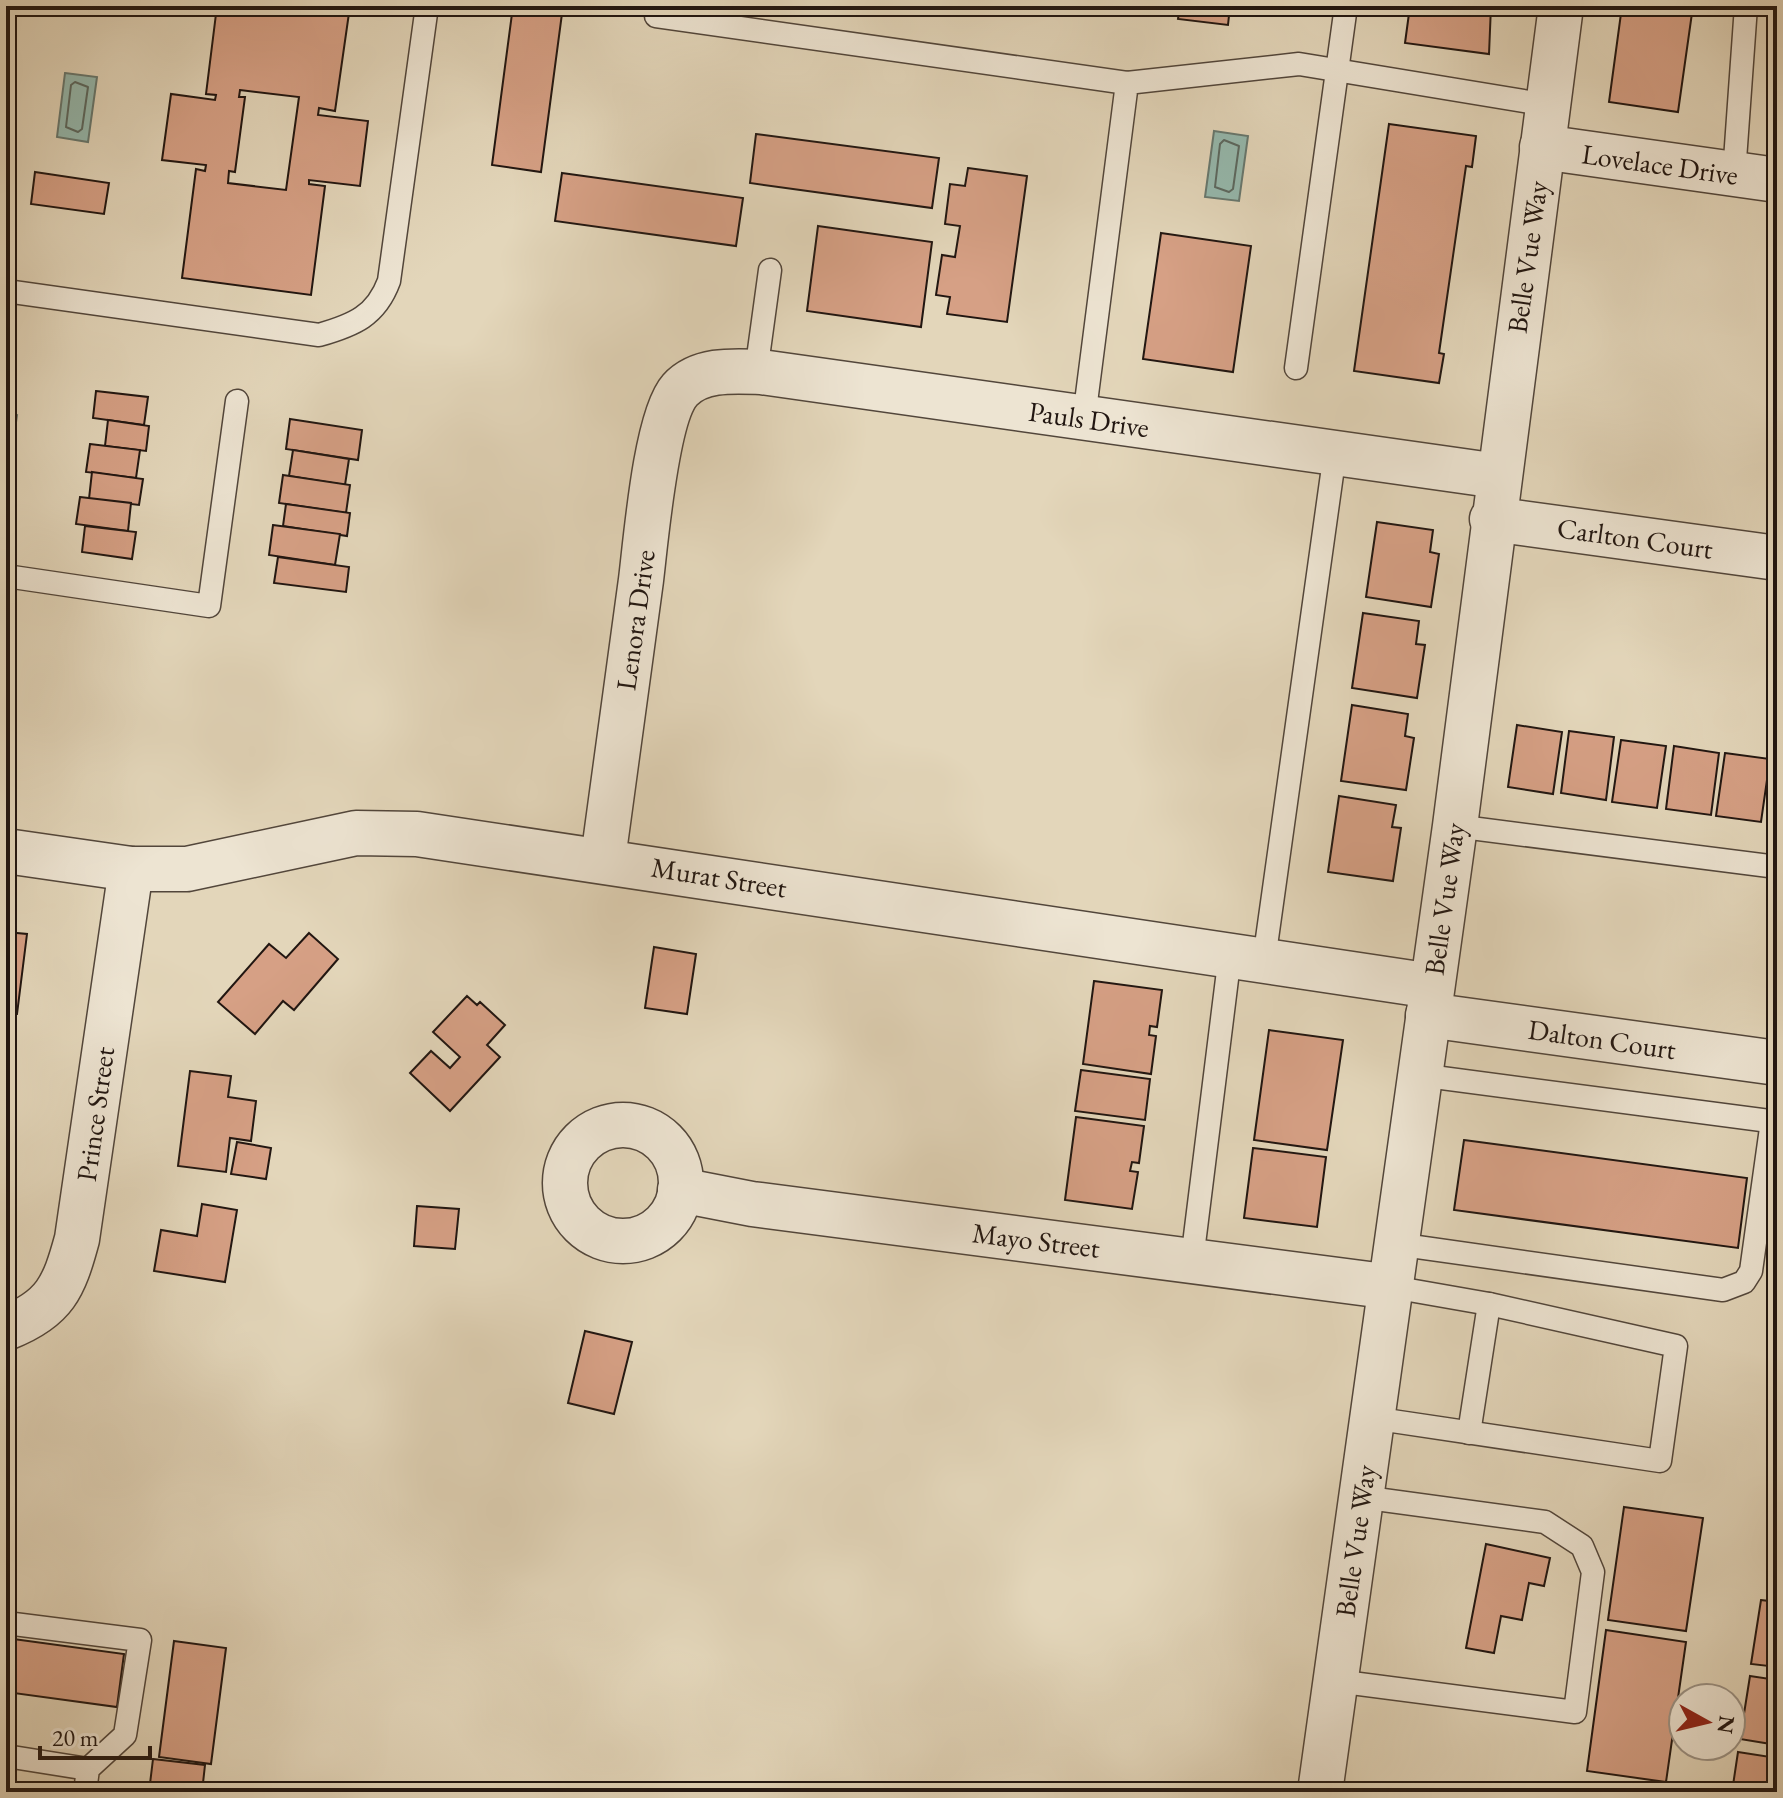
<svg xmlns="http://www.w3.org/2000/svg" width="1783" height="1798" viewBox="0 0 1783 1798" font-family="'EB Garamond',serif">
  <rect width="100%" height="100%" fill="#e3d6ba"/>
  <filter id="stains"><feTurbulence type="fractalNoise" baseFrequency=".0025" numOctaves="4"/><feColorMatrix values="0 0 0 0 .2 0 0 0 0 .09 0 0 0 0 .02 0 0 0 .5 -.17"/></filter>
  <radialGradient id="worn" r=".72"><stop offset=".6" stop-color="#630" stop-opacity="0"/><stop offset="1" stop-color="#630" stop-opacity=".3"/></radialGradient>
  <!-- water -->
  <g fill="#95b9ae" stroke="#67786f" stroke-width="2">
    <path d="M65 73 97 77 88 142 57 137Z"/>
    <path d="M1214 131 1248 136 1239 201 1205 197Z"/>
    <path d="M6 413 17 415 8 480H6Z"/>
  </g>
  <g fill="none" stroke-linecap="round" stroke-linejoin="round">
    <!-- shore -->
    <g stroke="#5b6860" stroke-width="2">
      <path d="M75 82 88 87 82 129 78 132 66 127 71 85Z"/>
      <path d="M1224 140 1239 146 1233 189 1229 192 1215 187 1220 144Z"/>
    </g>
  </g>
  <!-- building -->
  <g fill="#d6a085" stroke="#211611" stroke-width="2" fill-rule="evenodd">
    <path d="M217 6H350L335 111 319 108 318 115 368 121 360 186 309 180V184L325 186 311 295 182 278 196 169 205 171 206 165 162 160 171 94 215 100 216 95 206 94ZM240 90 299 97 286 190 228 183 229 171 235 172 245 97H239Z"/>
    <path d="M513 6H563L541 172 492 165Z"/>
    <path d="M1180 6H1230L1228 25 1178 19Z"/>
    <path d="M1410 6H1491L1489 54 1405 43Z"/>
    <path d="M1622 6H1693L1678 112 1609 102Z"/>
    <path d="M1389 124 1476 136 1472 167 1466 166 1439 353 1444 354 1439 383 1354 371Z"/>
    <path d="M756 134 939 158 932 208 750 183Z"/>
    <path d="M968 168 1027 176 1007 322 947 314 950 297 936 295 942 255 955 257 960 226 945 224 950 184 965 186Z"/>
    <path d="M35 172 109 183 104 214 31 204Z"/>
    <path d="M562 173 743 198 736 246 555 221Z"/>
    <path d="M818 226 932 242 921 327 807 311Z"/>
    <path d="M1161 233 1251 246 1233 372 1143 359Z"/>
    <path d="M96 391 148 397 144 425 93 418Z"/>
    <path d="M290 419 362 430 358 460 286 449Z"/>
    <path d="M108 420 149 426 146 451 105 446Z"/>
    <path d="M90 444 140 450 136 478 86 472Z"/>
    <path d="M293 450 349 459 345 485 289 476Z"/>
    <path d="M92 472 143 479 139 505 89 499Z"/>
    <path d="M283 475 350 485 346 513 279 503Z"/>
    <path d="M80 497 131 503 128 531 76 524Z"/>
    <path d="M286 504 350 513 347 536 283 526Z"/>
    <path d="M1377 522 1433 530 1430 552 1439 554 1431 607 1366 597Z"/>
    <path d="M273 525 340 534 335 565 269 555Z"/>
    <path d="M85 526 136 532 132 559 82 552Z"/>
    <path d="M278 557 349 567 346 592 274 583Z"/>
    <path d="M1363 613 1419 621 1416 644 1425 645 1417 698 1352 688Z"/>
    <path d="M1352 705 1408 714 1405 736 1414 738 1406 790 1341 781Z"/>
    <path d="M1517 725 1562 732 1553 794 1508 787Z"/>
    <path d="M1569 731 1614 737 1606 800 1561 793Z"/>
    <path d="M1621 740 1666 746 1657 808 1612 802Z"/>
    <path d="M1674 746 1719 753 1711 815 1666 809Z"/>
    <path d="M1725 753 1770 759 1761 822 1716 816Z"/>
    <path d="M1777 766V824L1769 823Z"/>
    <path d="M1339 796 1396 805 1392 827 1401 828 1393 881 1328 872Z"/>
    <path d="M6 932 27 934 17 1014 6 1013Z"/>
    <path d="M309 933 338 959 294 1010 283 1001 255 1034 218 1002 269 944 286 958Z"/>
    <path d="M654 947 696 954 687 1014 645 1008Z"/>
    <path d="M1094 981 1162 990 1157 1027 1150 1026 1149 1035 1156 1036 1151 1074 1083 1064Z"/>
    <path d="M467 996 477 1005 480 1002 505 1025 487 1045 500 1057 450 1111 410 1073 431 1051 450 1068 460 1057 433 1032Z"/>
    <path d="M1269 1030 1343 1040 1327 1150 1254 1140Z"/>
    <path d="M1081 1070 1150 1079 1145 1120 1075 1111Z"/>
    <path d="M190 1071 231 1076 228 1097 256 1101 251 1141 230 1138 226 1172 178 1166Z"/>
    <path d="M1076 1117 1144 1126 1139 1163 1132 1162 1130 1171 1138 1172 1132 1209 1065 1200Z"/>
    <path d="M6 1140 11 1141 8 1170H6Z"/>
    <path d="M1464 1140 1747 1178 1738 1248 1454 1210Z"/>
    <path d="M237 1142 271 1148 266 1179 231 1174Z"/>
    <path d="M1253 1148 1326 1157 1317 1227 1244 1218Z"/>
    <path d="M202 1204 237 1210 225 1282 154 1271 161 1230 197 1236Z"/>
    <path d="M417 1206 459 1209 455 1249 414 1246Z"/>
    <path d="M585 1331 632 1342 614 1414 568 1403Z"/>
    <path d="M1624 1507 1703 1518 1686 1631 1608 1620Z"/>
    <path d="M1486 1544 1550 1558 1544 1586 1529 1583 1522 1620 1501 1616 1494 1653 1466 1648Z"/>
    <path d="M1761 1600 1777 1602V1667L1751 1664Z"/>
    <path d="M1606 1630 1686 1642 1666 1782 1587 1771Z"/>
    <path d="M6 1638 124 1654 117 1707 6 1692Z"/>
    <path d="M174 1641 226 1648 211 1764 159 1757Z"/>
    <path d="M1750 1676 1777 1680V1745L1740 1739Z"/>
    <path d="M1738 1752 1777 1758V1792H1732Z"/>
    <path d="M153 1759 205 1765 202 1792H149Z"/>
  </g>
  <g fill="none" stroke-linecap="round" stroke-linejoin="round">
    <defs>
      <g id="lane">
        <path d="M657 6 656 16 1127 83"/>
        <path d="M1734 174 1746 6"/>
        <path d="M6 291 319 335C354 325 376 316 389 281L427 6"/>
        <path d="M1296 368 1346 6"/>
        <path d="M756 372 770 270"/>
        <path d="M1084 418 1127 83 1299 64 1548 105"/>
        <path d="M6 576 209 606 237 401"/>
        <path d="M1455 826 1777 867"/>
        <path d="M1264 960 1335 453"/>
        <path d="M1419 1075 1777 1122"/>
        <path d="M1396 1244 1723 1290 1744 1282 1751 1271 1772 1121"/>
        <path d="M1192 1260 1230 955"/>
        <path d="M1372 1418 1660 1461 1676 1346 1489 1304 1392 1287"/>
        <path d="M1469 1433 1489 1304"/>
        <path d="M6 1623 140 1640 125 1735 88 1769 85 1792"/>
        <path d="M1336 1681 1575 1712 1593 1572 1582 1546 1545 1522 1361 1497"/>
        <path d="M6 1756 88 1769"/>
      </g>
      <g id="street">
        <path d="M1542 147 1777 180"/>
        <path d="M1492 519 1777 558"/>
        <path d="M6 851 131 869H187L356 833 417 834 1432 986"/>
        <path d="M603 859C616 766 628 673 641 580 646 539 656 417 680 390 700 368 735 371 761 372L1498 476"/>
        <path d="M1428 1015 1777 1063"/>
        <circle cx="623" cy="1183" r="58"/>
        <path d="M680 1190 752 1204 1392 1287"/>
        <path d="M6 1328C55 1309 64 1287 77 1239L131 869"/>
        <path d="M1320 1792 1455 826 1561 6"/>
      </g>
    </defs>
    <!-- lane casing -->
    <use href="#lane" stroke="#52463b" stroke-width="25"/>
    <!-- street casing -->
    <use href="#street" stroke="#52463b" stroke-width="47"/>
    <!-- lane -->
    <use href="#lane" stroke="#ede4d2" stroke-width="22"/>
    <!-- street -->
    <use href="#street" stroke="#ede4d2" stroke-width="44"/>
  </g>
  <g text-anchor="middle" stroke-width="6" stroke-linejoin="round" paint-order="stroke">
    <!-- street labels -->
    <g font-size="28" fill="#211611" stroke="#ede4d2">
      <text transform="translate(1660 164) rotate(8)" y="10">Lovelace Drive</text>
      <text transform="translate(1527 257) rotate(-82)" y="10">Belle Vue Way</text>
      <text transform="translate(1089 419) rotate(8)" y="10">Pauls Drive</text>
      <text transform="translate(1635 538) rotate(8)" y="10">Carlton Court</text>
      <text transform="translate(635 620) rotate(-82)" y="10">Lenora Drive</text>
      <text transform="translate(719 877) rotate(9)" y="10">Murat Street</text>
      <text transform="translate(1444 899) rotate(-82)" y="10">Belle Vue Way</text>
      <text transform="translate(1602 1039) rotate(8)" y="10">Dalton Court</text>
      <text transform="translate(95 1114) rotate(-82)" y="10">Prince Street</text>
      <text transform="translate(1036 1240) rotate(7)" y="10">Mayo Street</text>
      <text transform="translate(1355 1541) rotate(-82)" y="10">Belle Vue Way</text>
    </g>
  </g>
  <!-- margin -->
  <rect width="1783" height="1798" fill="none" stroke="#e3d6ba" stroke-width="32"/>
  <rect x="8" y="8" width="1767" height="1782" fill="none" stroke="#211611" stroke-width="4"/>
  <rect x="16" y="16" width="1751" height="1766" fill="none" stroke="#211611" stroke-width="2"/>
  <!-- north arrow -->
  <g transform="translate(1707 1722) rotate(98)"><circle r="38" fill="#ede4d2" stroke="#9b9285" stroke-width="2"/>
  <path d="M0-6L14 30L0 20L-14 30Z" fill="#8f2418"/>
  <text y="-12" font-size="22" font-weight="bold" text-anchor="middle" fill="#211611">N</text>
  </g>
  <!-- scale -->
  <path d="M40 1746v12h110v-12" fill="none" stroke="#211611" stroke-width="4"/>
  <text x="52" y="1746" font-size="24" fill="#211611" stroke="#ede4d2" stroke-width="6" paint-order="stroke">20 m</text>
  <rect width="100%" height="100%" filter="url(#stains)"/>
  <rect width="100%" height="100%" fill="url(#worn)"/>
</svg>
